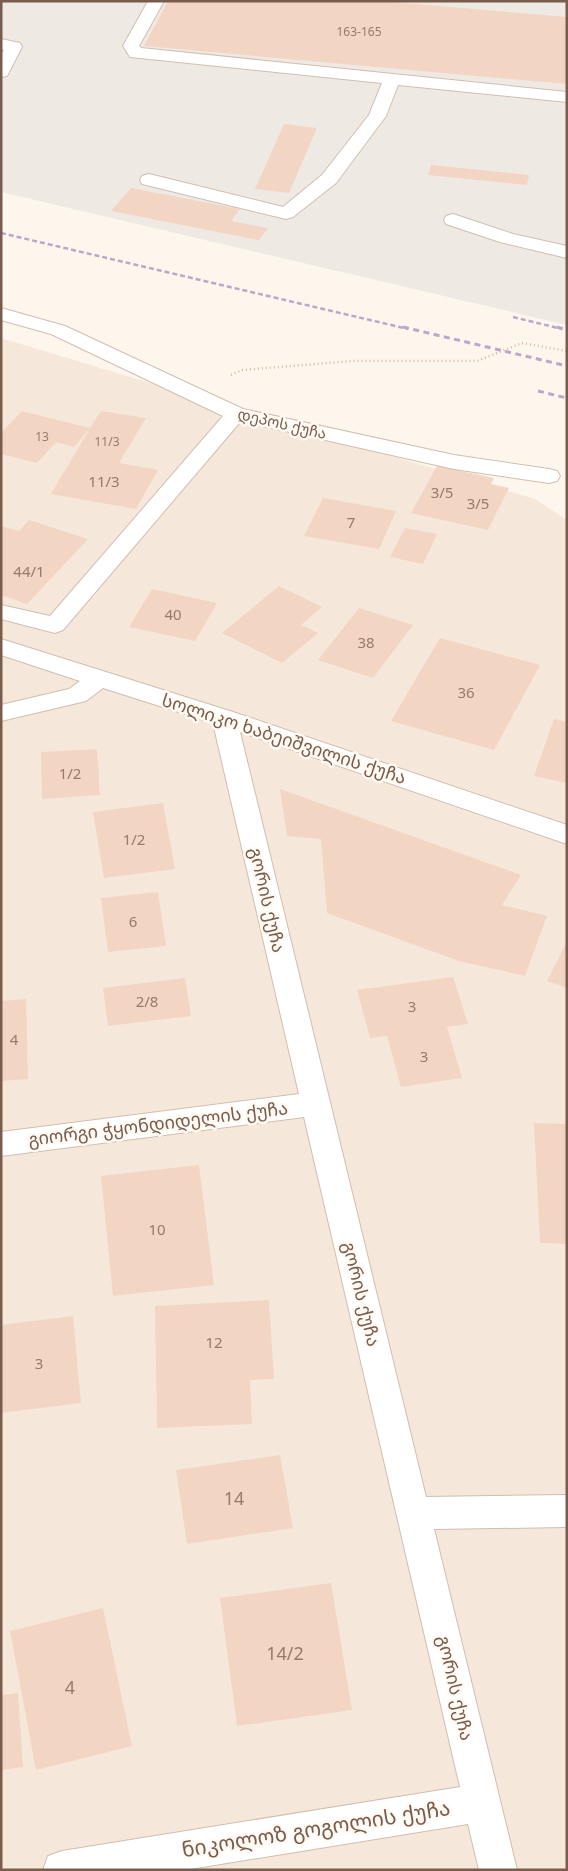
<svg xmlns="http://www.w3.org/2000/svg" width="568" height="1871" viewBox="0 0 568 1871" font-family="'Noto Sans','Noto Sans Georgian',sans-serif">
  <rect width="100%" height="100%" fill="#fdf6ec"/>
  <!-- residential -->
  <path fill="#f5e8da" d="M1 338 535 499 567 520V1870H1Z"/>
  <!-- industrial -->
  <path fill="#efe9e4" d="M1 1H567V325L1 192Z"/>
  <!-- building -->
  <g fill="#f3d5c3">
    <path d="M168 1H380L567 17V84L144 46Z"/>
    <path d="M284 124 317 128 289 193 255 189Z"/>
    <path d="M431 165 529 175 527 185 428 175Z"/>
    <path d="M131 188 240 209 231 221 268 228 259 240 111 211Z"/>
    <path d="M22 411 90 428 101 411 146 418 119 463 158 470 136 509 51 494 90 428 74 447 56 442 37 463 1 454V433Z"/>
    <path d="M437 466 494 478 491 484 509 488 488 530 411 513Z"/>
    <path d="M323 498 396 511 379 549 304 536Z"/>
    <path d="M29 520 88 539 27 604 1 595V526L19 531Z"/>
    <path d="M405 528 437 534 423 564 390 557Z"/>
    <path d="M279 586 322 607 301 625 318 633 282 663 222 633Z"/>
    <path d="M152 589 217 603 195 641 129 627Z"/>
    <path d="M359 608 413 625 373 678 318 660Z"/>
    <path d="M440 638 540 665 494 750 391 721Z"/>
    <path d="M554 719 567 722V783L534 776Z"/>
    <path d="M97 749 100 795 42 799 41 752Z"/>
    <path d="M280 789 521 875 502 905 547 916 525 976 459 961 327 913 321 839 287 836Z"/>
    <path d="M163 803 175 869 104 878 93 812Z"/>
    <path d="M158 892 166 946 108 952 101 898Z"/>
    <path d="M567 941V988L547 981Z"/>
    <path d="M453 977 468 1024 447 1027 462 1078 401 1087 387 1036 370 1038 357 990Z"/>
    <path d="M185 978 191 1016 108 1026 103 988Z"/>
    <path d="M26 999 28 1079 1 1081V1001Z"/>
    <path d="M534 1123 567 1124V1244L540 1243Z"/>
    <path d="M199 1165 214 1285 113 1296 101 1176Z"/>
    <path d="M269 1300 274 1379 250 1380 252 1424 157 1428 155 1306Z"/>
    <path d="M73 1316 81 1403 1 1413V1325Z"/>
    <path d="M280 1455 293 1528 187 1544 176 1470Z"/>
    <path d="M331 1583 352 1710 237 1726 220 1598Z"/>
    <path d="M103 1608 132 1746 36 1770 10 1631Z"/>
    <path d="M18 1693 23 1767 1 1770V1695Z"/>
  </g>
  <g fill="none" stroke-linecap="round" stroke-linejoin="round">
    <defs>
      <g id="minor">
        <path d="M148 1H164L139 46 141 48 567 92V102L398 85 386 116 336 183 293 217 286 219 142 184 140 180 142 176 149 174 283 207 322 175 369 115 382 83 130 57 123 46Z"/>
        <path d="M1 39 20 43 22 47 7 76 1 77V55L4 50 1 49Z"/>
        <path d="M453 214 513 234 567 246V258L500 242 446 224 444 220 446 216Z"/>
        <path d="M1 308 65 326 243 409 454 455 549 469 557 471 560 476 557 481 549 483 454 469 241 421 63 630 55 633 1 619V605L50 616 223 416 51 334 1 320Z"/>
        <path d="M1 639 233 712 567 825V844L240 732 426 1497 567 1495V1527L434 1529 517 1870H479L468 1824 184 1870H43L48 1856 62 1851 460 1787 304 1117 1 1156V1132L299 1094 213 723 103 688 86 701 1 721V705L69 689 80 681 1 655Z"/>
      </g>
    </defs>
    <!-- minor casing -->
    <use href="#minor" stroke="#d1beb0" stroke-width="2"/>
    <!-- path -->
    <path stroke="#d9b8a5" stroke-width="2.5" stroke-dasharray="1 3" stroke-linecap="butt" d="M231 375 242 370 352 361H477L522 343 567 351"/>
    <!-- minor -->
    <use href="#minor" fill="#fff" fill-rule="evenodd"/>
    <!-- rail-far1 -->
    <g stroke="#b9a8c9" stroke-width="2.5" stroke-dasharray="5 3" stroke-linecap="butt">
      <path d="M1 233 408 329"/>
      <path d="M513 317 562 329"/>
    </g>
    <!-- rail -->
    <g stroke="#b9a8c9" stroke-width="3" stroke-dasharray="6 4.5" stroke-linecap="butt">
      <path d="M403 327 567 366"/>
      <path d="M557 327 567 330"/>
      <path d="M538 391 567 398"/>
    </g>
  </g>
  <g text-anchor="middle" stroke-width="5" stroke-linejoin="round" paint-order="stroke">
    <!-- far-number labels -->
    <g font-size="12" fill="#987a6a">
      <text x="359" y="36">163-165</text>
      <text x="42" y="441">13</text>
      <text x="107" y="446">11/3</text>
    </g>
    <!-- far-street labels -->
    <g font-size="15" fill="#7a5c4d" stroke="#fffaf3">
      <text transform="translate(282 424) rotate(13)" y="5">დეპოს ქუჩა</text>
    </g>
    <!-- number labels -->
    <g font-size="15" fill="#987a6a">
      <text x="104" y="487">11/3</text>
      <text x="442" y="498">3/5</text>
      <text x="478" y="509">3/5</text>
      <text x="351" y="528">7</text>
      <text x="29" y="577">44/1</text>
      <text x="173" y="620">40</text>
      <text x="366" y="648">38</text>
      <text x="466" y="698">36</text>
      <text x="70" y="779">1/2</text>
      <text x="134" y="845">1/2</text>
      <text x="133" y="927">6</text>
      <text x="147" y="1007">2/8</text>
      <text x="412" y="1012">3</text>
      <text x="14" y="1045">4</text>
      <text x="424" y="1062">3</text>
      <text x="157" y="1235">10</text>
      <text x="214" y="1348">12</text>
      <text x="39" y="1369">3</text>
    </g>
    <!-- street labels -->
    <g font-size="18" fill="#7a5c4d" stroke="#fffaf3">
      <text transform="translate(284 739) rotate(18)" y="6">სოლიკო ხაბეიშვილის ქუჩა</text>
      <text transform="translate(267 900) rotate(77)" y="6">გორის ქუჩა</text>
      <text transform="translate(158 1124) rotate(-7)" y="6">გიორგი ჭყონდიდელის ქუჩა</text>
      <text transform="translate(361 1294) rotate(76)" y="6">გორის ქუჩა</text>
      <text transform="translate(455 1688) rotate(77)" y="6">გორის ქუჩა</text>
    </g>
    <!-- near-number labels -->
    <g font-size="18" fill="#987a6a">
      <text x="234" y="1505">14</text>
      <text x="285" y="1660">14/2</text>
      <text x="70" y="1694">4</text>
    </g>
    <!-- near-street labels -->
    <g font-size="21" fill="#7a5c4d" stroke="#fffaf3">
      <text transform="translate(316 1829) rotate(-9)" y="7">ნიკოლოზ გოგოლის ქუჩა</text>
    </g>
  </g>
  <!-- border -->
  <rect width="568" height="1871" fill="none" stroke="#7a5c4d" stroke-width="5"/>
</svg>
